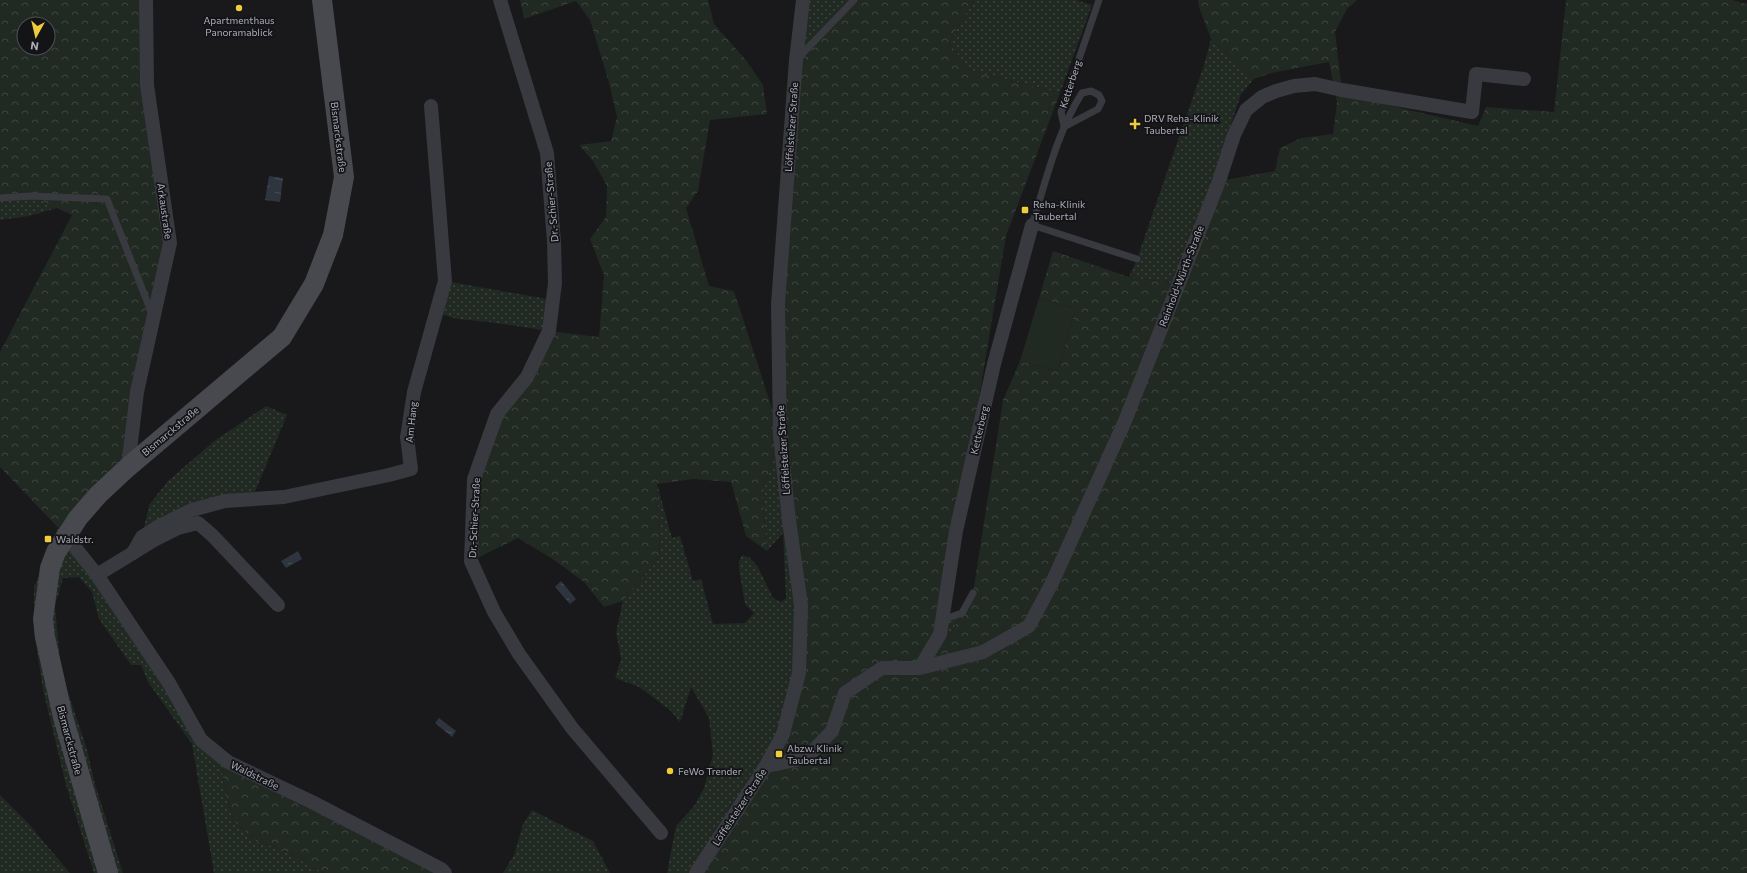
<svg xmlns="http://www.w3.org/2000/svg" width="1747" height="873" viewBox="0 0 1747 873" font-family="Commissioner,sans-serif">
  <defs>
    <pattern id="grass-dots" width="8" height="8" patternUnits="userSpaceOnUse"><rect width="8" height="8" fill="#202922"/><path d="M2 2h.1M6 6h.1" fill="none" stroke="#3e4540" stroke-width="1.8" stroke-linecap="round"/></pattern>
    <pattern id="forest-crowns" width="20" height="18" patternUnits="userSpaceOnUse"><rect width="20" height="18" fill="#202922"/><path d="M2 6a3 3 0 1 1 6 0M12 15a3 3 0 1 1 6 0" fill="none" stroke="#3e4540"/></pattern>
    <pattern id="water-ripples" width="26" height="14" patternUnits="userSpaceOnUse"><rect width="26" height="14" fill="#2e353e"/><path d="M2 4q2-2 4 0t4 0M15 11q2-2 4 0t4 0" fill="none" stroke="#4a5058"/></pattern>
  </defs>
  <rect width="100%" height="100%" fill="#19181b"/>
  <!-- grass -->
  <g fill="url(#grass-dots)">
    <path d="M803 0H854L796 60Z"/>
    <path d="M974 0H1077L1092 5 1060 93 970 70 949 43Z"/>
    <path d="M1211 39 1254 79 1241 94 1178 284 1129 277 1137 259 1204 65Z"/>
    <path d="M31 196 57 208 29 216 0 220V198Z"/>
    <path d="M445 281 553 300 549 331 489 322 457 319 437 313Z"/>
    <path d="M266 406 287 415 252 499 225 501 142 537 149 505 168 481 213 442Z"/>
    <path d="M780 435 789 520 799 673 783 734 696 873H667L676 826 694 806 704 788 713 755 709 718 691 687 680 722 670 710 639 687 615 678 621 659 616 632 623 601 660 556 657 484 672 538 680 536 693 581 701 579 713 624 745 623 754 613 745 604 739 569V561L742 555 749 557 758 567 773 598 781 602 786 598 783 533 767 551 762 495Z"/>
    <path d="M58 528 66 536 201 740 228 762 222 771 227 799 234 821 256 841 283 850 324 873H214L192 744 148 682 141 665H131L99 619 92 592 79 577 63 578 55 606 60 662 68 693 86 746 95 784 123 873H94L66 785 43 690 34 630V587Z"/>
    <path d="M962 613 948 639 920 668 942 620Z"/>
    <path d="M0 795 28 823 70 873H0Z"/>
    <path d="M532 810 593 841 610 873H503L514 855 523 824Z"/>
  </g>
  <!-- forest -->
  <g fill="url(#forest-crowns)" fill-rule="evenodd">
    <path d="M0 0H146L147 86 170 243 128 467 66 536 0 467V352L72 215 31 196 0 198ZM24 24H48V48H24Z"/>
    <path d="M520 0H708L714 24 746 60 763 85 767 114 710 120 698 191 686 208 709 286 734 291 780 433 778 304 796 60 854 0H974L949 43 970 70 1060 93 1006 236 942 620 921 666 948 639 973 593 1003 400 1020 361 1057 371 1076 309 1039 298 1053 251 1129 277 1178 284 1219 181 1275 171 1280 148 1301 138 1333 134 1337 102 1329 62 1271 73 1254 79 1211 39 1199 7 1198 0H1357L1347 9 1335 32 1342 90 1345 95 1478 126 1486 107 1554 112 1566 0H1732L1747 4V873H696L766 766 799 673 801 605 780 436 762 495 767 551 746 536 731 482 694 479 657 484 660 556 623 601 604 607 584 582 554 560 518 538 471 561 474 479 497 414 549 331 599 337 604 275 590 239 606 217 607 186 593 161 579 145 611 141 617 117 608 79 590 20 576 1 524 19Z"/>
    <path d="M228 762 445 873H324L283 850 256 841 234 821 227 799 222 771Z"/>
  </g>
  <!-- park -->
  <path fill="#202922" d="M1039 298 1076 309 1057 371 1020 361Z"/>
  <!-- water -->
  <g fill="url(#water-ripples)">
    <path d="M269 176 283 178 280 202 265 200Z"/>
    <path d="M298 551 302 559 286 568 281 561Z"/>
    <path d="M561 581 576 599 570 604 555 587Z"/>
    <path d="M439 718 456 731 452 737 435 723Z"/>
  </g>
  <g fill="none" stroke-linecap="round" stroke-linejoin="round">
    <!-- lane -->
    <g stroke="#393a3f" stroke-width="7">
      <path d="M798 58 854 0"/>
      <path d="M1064 126 1061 112 1099 0"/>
      <path d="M1064 127 1098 109 1102 101 1099 95 1091 91 1082 93C1057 132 1046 181 1032 225L1137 259"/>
      <path d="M0 198 31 196 107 199 152 314"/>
      <path d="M942 620 962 613 973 593"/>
    </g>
    <!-- street -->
    <g stroke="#393a3f" stroke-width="14">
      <path d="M500 0 547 153 554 242 555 283 549 331 527 377 497 414 474 479 471 561 494 612 519 654 572 728 661 833"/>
      <path d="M128 467 137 392 170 243 147 85 146 0"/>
      <path d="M66 536 97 575 169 683 201 740 228 762 312 802 441 869 445 873"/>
      <path d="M133 553 142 537 161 525 192 510 225 501 284 497 389 475 411 469 407 437 414 392 445 281 431 106"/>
      <path d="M97 575 154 540 178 528 198 523 212 535 278 605"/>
      <path d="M920 668 983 652 1029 626 1051 585 1125 421 1219 181 1234 135 1246 110 1262 97 1276 91 1294 86 1315 84 1342 90 1472 112 1476 74 1524 79"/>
      <path d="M766 766 806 758 832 731 845 693 882 668H920L940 634 956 531 994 364 1032 225"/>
      <path d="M696 873 766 766 783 734 799 673 801 605 789 520 780 435 778 304 796 60 803 0"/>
    </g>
    <!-- secondary -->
    <path stroke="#48484f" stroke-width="20" d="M108 873 63 717 45 637 43 619 50 568 56 552 78 518 98 495 128 467 282 337 314 284 333 235 344 177 322 0"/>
  </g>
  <!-- markers -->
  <g fill="#eecc3d" stroke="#141316" stroke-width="1.5">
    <circle cx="239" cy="8" r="4"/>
    <path d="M1133 118h4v4h4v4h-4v4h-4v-4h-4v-4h4z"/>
    <rect x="1021" y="206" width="8" height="8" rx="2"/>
    <rect x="44" y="535" width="8" height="8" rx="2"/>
    <rect x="775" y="750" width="8" height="8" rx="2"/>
    <circle cx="670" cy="771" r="4"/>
  </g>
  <g text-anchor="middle" stroke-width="3.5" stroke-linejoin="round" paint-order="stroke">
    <!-- poi labels -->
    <g font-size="10" fill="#abadba" stroke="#141316" text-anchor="start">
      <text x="239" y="24" text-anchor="middle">Apartmenthaus<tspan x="239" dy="12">Panoramablick</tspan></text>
      <text x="1144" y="122">DRV Reha-Klinik<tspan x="1144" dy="12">Taubertal</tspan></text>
      <text x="1033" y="208">Reha-Klinik<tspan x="1033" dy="12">Taubertal</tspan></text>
      <text x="56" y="543">Waldstr.</text>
      <text x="787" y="752">Abzw. Klinik<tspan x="787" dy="12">Taubertal</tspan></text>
      <text x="678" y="775">FeWo Trender</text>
    </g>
    <!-- street labels -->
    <g font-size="10" fill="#abadba" stroke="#141316">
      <text transform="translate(1070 84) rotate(-72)" y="4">Ketterberg</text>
      <text transform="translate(791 127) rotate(-86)" y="4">Löffelstelzer Straße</text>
      <text transform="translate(339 137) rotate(83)" y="4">Bismarckstraße</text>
      <text transform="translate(551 202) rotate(-95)" y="4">Dr.-Schier-Straße</text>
      <text transform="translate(165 211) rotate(82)" y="4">Arkaustraße</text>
      <text transform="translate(1181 276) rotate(-69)" y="4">Reinhold-Würth-Straße</text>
      <text transform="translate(411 422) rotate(-84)" y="4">Am Hang</text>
      <text transform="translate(979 430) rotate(-77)" y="4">Ketterberg</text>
      <text transform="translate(170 431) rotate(-40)" y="4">Bismarckstraße</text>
      <text transform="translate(783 450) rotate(-94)" y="4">Löffelstelzer Straße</text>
      <text transform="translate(474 518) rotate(-87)" y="4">Dr.-Schier-Straße</text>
      <text transform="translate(70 740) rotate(75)" y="4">Bismarckstraße</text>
      <text transform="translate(255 775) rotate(26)" y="4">Waldstraße</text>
      <text transform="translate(739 807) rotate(-57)" y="4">Löffelstelzer Straße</text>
    </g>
  </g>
  <!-- north arrow -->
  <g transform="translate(36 36) rotate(188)"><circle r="19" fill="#141316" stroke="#505158"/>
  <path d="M0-3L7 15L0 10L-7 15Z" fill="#eecc3d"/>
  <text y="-6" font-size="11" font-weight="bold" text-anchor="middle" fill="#abadba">N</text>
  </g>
</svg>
